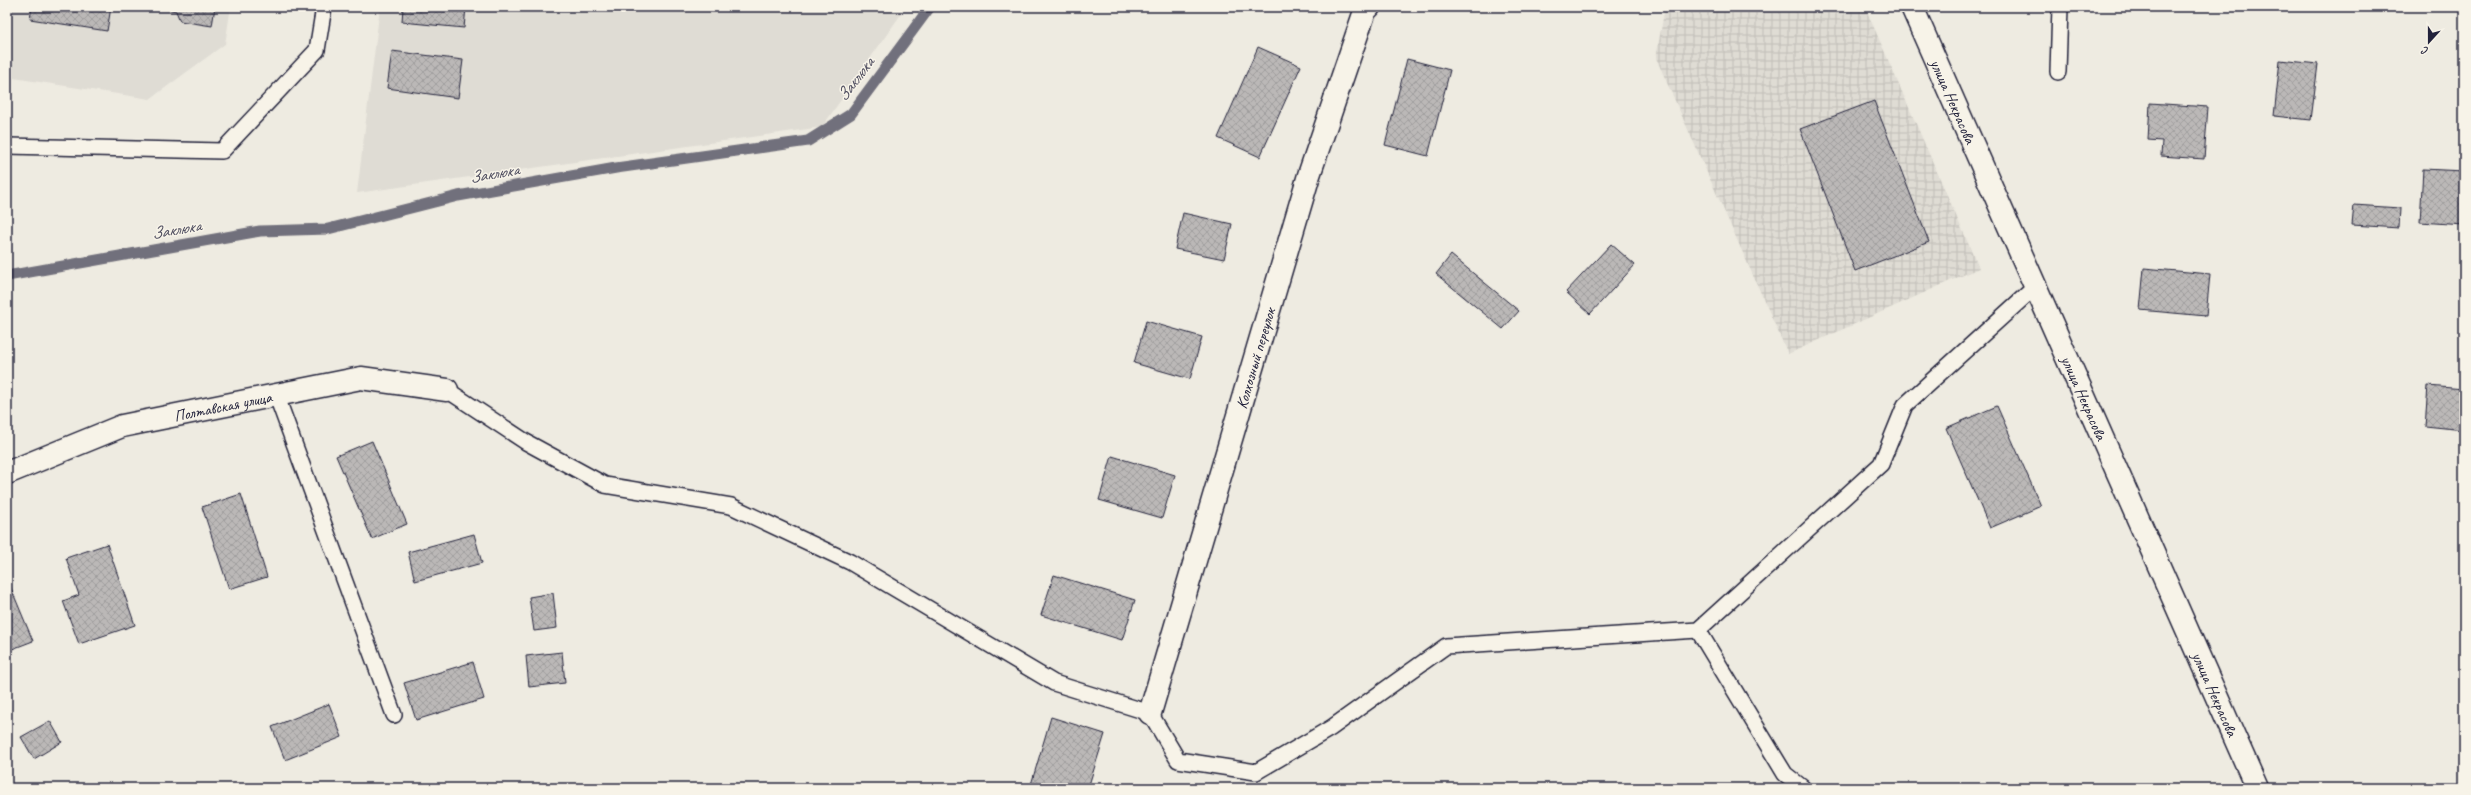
<svg xmlns="http://www.w3.org/2000/svg" width="2471" height="795" viewBox="0 0 2471 795" font-family="Caveat,sans-serif">
  <defs>
    <pattern id="industrial-grid" width="8" height="8" patternUnits="userSpaceOnUse"><rect width="8" height="8" fill="#dfdcd4"/><path d="M0 4h8M4 0v8" fill="none" stroke="#bfbcb7"/></pattern>
    <pattern id="building-cross-hatch" width="8" height="8" patternUnits="userSpaceOnUse"><rect width="8" height="8" fill="#bbb8b7"/><path d="M0 0l8 8M0 8l8-8" fill="none" stroke="#a09e9e"/></pattern>
  </defs>
  <rect width="100%" height="100%" fill="#eeebe1"/>
  <filter id="ink" filterUnits="userSpaceOnUse"><feTurbulence type="fractalNoise" baseFrequency=".025" numOctaves="2"/><feDisplacementMap in="SourceGraphic" scale="8" xChannelSelector="R" yChannelSelector="G"/><feConvolveMatrix kernelMatrix="1 2 1 2 8 2 1 2 1" color-interpolation-filters="sRGB"/></filter>
  <g filter="url(#ink)">
    <!-- built -->
    <g fill="#dfdcd4">
      <path d="M7 7H231L225 44 150 99 7 77Z"/>
      <path d="M380 7H906L822 127 357 193Z"/>
    </g>
    <!-- industrial -->
    <path fill="url(#industrial-grid)" d="M1665 7H1865L1979 268 1788 354 1656 58Z"/>
    <g fill="none" stroke-linecap="round" stroke-linejoin="round">
      <!-- stream -->
      <path stroke="#716f7b" stroke-width="11" d="M7 276 260 231 328 229 458 196 616 168 808 141 851 114 930 7"/>
    </g>
    <!-- building -->
    <g fill="url(#building-cross-hatch)" stroke="#22223b">
      <path d="M32 7H111L107 31 30 19Z"/>
      <path d="M155 7H215L212 26 180 21 176 11Z"/>
      <path d="M403 7H466L464 28 402 22Z"/>
      <path d="M1258 47 1301 66 1260 157 1218 138Z"/>
      <path d="M392 51 463 60 458 98 387 88Z"/>
      <path d="M1407 59 1450 70 1428 156 1385 145Z"/>
      <path d="M2280 60 2318 64 2311 120 2274 116Z"/>
      <path d="M1874 101 1929 242 1855 271 1800 129Z"/>
      <path d="M2150 103 2208 107 2204 159 2161 156 2162 141 2148 140Z"/>
      <path d="M2423 169 2464 171V225L2420 222Z"/>
      <path d="M2354 205 2400 208 2399 228 2352 225Z"/>
      <path d="M1183 213 1232 224 1224 259 1175 249Z"/>
      <path d="M1611 244 1635 265 1590 314 1566 292Z"/>
      <path d="M1451 255 1519 311 1503 329 1436 274Z"/>
      <path d="M2144 268 2210 274 2206 316 2140 310Z"/>
      <path d="M1146 321 1202 337 1190 379 1134 363Z"/>
      <path d="M2428 386 2464 389V430L2425 426Z"/>
      <path d="M1997 406 2041 506 1990 528 1946 428Z"/>
      <path d="M372 441 407 524 372 539 336 456Z"/>
      <path d="M1112 456 1175 475 1162 518 1099 500Z"/>
      <path d="M241 494 267 577 229 589 202 507Z"/>
      <path d="M474 534 482 563 415 581 408 552Z"/>
      <path d="M107 544 135 625 79 644 63 601 79 595 66 558Z"/>
      <path d="M1054 575 1135 600 1122 640 1041 615Z"/>
      <path d="M8 581 33 641 7 651V582Z"/>
      <path d="M553 593 557 628 534 631 529 597Z"/>
      <path d="M562 652 565 683 529 687 526 656Z"/>
      <path d="M473 662 484 699 416 720 404 683Z"/>
      <path d="M329 704 342 737 285 760 272 727Z"/>
      <path d="M1051 717 1105 734 1088 788H1030Z"/>
      <path d="M50 721 62 742 34 759 21 737Z"/>
    </g>
    <g fill="none" stroke-linecap="round" stroke-linejoin="round">
      <defs>
        <g id="service">
          <path d="M2058 72 2060 7"/>
          <path d="M7 146 222 151 317 50 324 7"/>
          <path d="M447 390 526 442 605 485 731 506 850 562 1054 683 1150 713 1178 760 1256 772 1331 728 1446 646 1698 630 1881 464 1905 405 2035 287"/>
          <path d="M277 397 394 715"/>
          <path d="M1698 630 1785 774 1803 788"/>
        </g>
        <g id="minor">
          <path id="s1" d="M7 473 122 426 361 378 447 390"/>
          <path id="s2" d="M1150 713 1309 175 1365 11 1369 7"/>
        </g>
        <g id="secondary">
          <path id="s3" d="M1912 7 2257 788"/>
        </g>
      </defs>
      <!-- service casing -->
      <use href="#service" stroke="#22223b" stroke-width="18"/>
      <!-- minor casing -->
      <use href="#minor" stroke="#22223b" stroke-width="25"/>
      <!-- secondary casing -->
      <use href="#secondary" stroke="#22223b" stroke-width="25"/>
      <!-- service -->
      <use href="#service" stroke="#f7f3e8" stroke-width="15"/>
      <!-- minor -->
      <use href="#minor" stroke="#f7f3e8" stroke-width="22"/>
      <!-- secondary -->
      <use href="#secondary" stroke="#f7f3e8" stroke-width="22"/>
    </g>
  </g>
  <g text-anchor="middle" stroke-width="3" stroke-linejoin="round" paint-order="stroke">
    <!-- street labels -->
    <g font-size="16" fill="#22223b" stroke="#f7f3e8">
      <text dy="6" stroke="none"><textPath href="#s3" startOffset="103">улица Некрасова</textPath></text>
      <text dy="6" stroke="none"><textPath href="#s2" startOffset="370">Колхозный переулок</textPath></text>
      <text dy="6" stroke="none"><textPath href="#s3" startOffset="427">улица Некрасова</textPath></text>
      <text dy="6" stroke="none"><textPath href="#s1" startOffset="227">Полтавская улица</textPath></text>
      <text dy="6" stroke="none"><textPath href="#s3" startOffset="751">улица Некрасова</textPath></text>
    </g>
    <!-- water labels -->
    <g font-size="17" font-style="italic" fill="#504f60" stroke="#f7f3e8">
      <text transform="translate(855 79) rotate(-53)" y="6">Заклюка</text>
      <text transform="translate(494 173) rotate(-10)" y="6">Заклюка</text>
      <text transform="translate(176 229) rotate(-10)" y="6">Заклюка</text>
    </g>
  </g>
  <!-- margin -->
  <rect width="2471" height="795" fill="none" stroke="#f7f3e8" stroke-width="24"/>
  <rect x="12" y="12" width="2447" height="771" fill="none" stroke="#22223b" stroke-width="1.5" filter="url(#ink)"/>
  <!-- north arrow -->
  <g transform="translate(2429 42) rotate(201)" stroke="#f7f3e8" stroke-width="3" paint-order="stroke">
  <path d="M0-3L7 15L0 10L-7 15Z" fill="#22223b"/>
  <text y="-6" font-size="11" font-weight="bold" text-anchor="middle" fill="#22223b">С</text>
  </g>
</svg>
